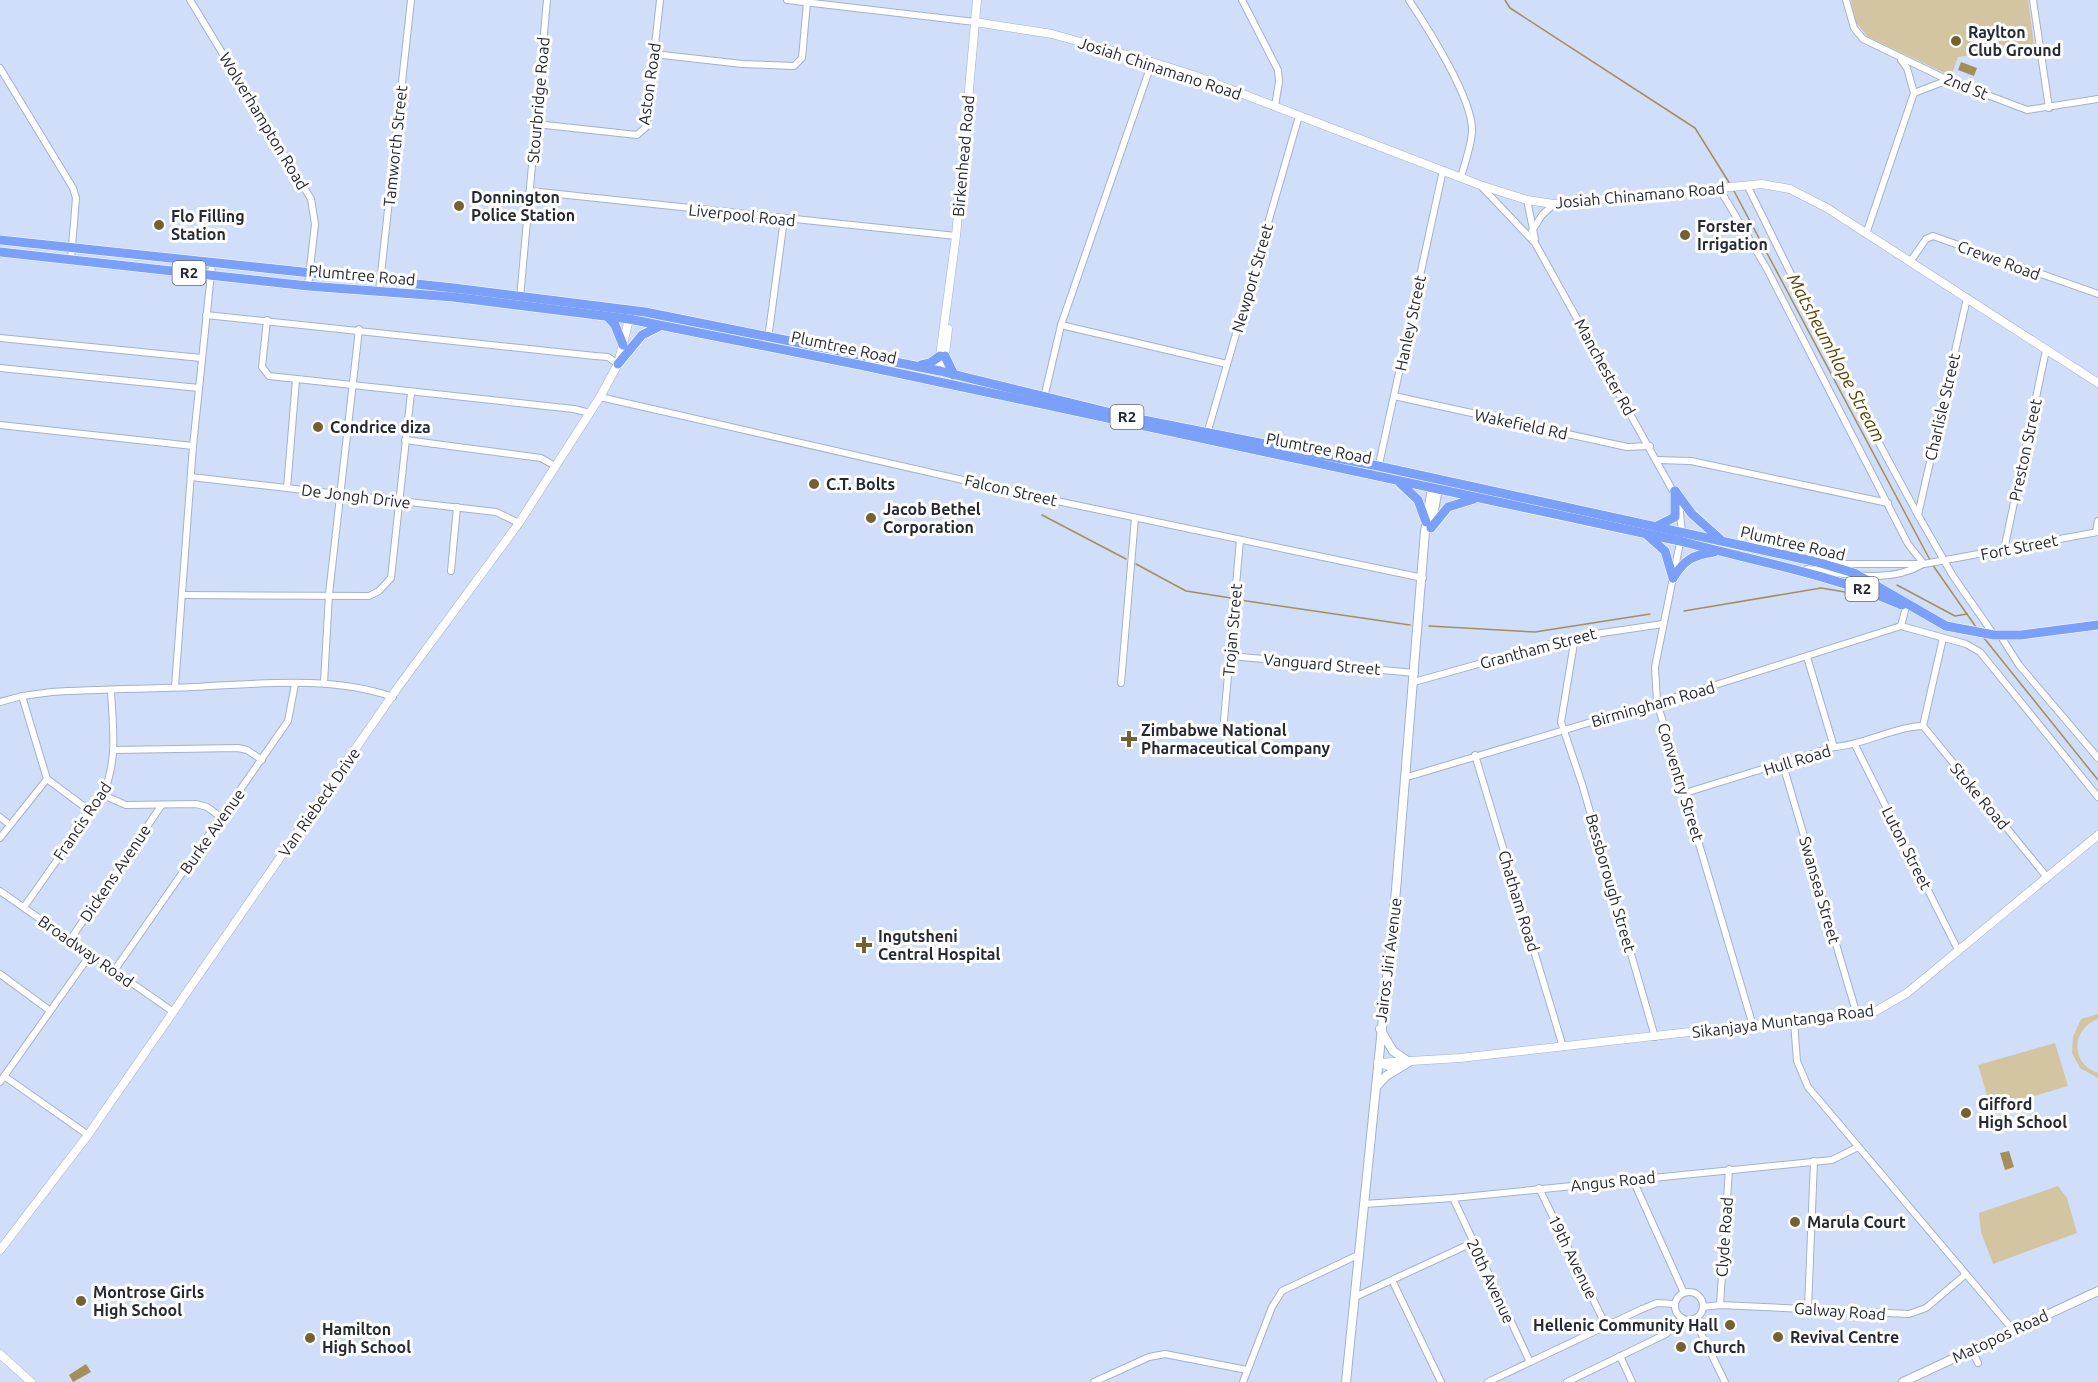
<svg xmlns="http://www.w3.org/2000/svg" width="2098" height="1382" viewBox="0 0 2098 1382" font-family="Ubuntu,sans-serif">
  <rect width="100%" height="100%" fill="#d1defa"/>
  <!-- green -->
  <g fill="#d3c5a1">
    <path d="M1851 0H2028L2034 46 1958 57 1951 76 1868 37 1855 21Z"/>
    <path d="M2098 1014V1019C2071 1029 2070 1064 2098 1073V1078L2080 1068 2072 1053 2073 1037 2081 1019Z"/>
    <path d="M2055 1043 2068 1086 1991 1109 1978 1065Z"/>
    <path d="M2058 1186 2067 1198 2077 1233 1993 1264 1981 1232 1979 1213Z"/>
  </g>
  <!-- water -->
  <g fill="#a48f5b">
    <path d="M1961 62 1977 68 1974 76 1958 70Z"/>
    <path d="M2009 1151 2014 1167 2005 1170 2000 1153Z"/>
    <path d="M86 1364 91 1372 73 1382 69 1375Z"/>
  </g>
  <g fill="none" stroke-linecap="round" stroke-linejoin="round">
    <!-- stream -->
    <g stroke="#a48f5b" stroke-width="1.5">
      <path d="M1505 0 1510 8 1695 128 1730 184"/>
      <path d="M1734 191 1930 560"/>
      <path d="M1042 515 1126 559"/>
      <path d="M1136 564 1186 591 1231 598"/>
      <path d="M1932 564 1976 627"/>
      <path d="M1897 585 1955 616 1967 614"/>
      <path d="M1240 600 1410 625"/>
      <path d="M1684 611 1821 588 1845 592"/>
      <path d="M1429 626 1535 632 1650 614"/>
      <path d="M1984 638 2098 780"/>
    </g>
    <defs>
      <g id="minor">
        <path d="M190 0 311 199 315 224 308 286"/>
        <path d="M787 0 975 22"/>
        <path d="M1242 0 1278 70 1279 82 1275 106"/>
        <path d="M1409 0C1427 27 1474 100 1472 132 1471 146 1465 163 1461 177"/>
        <path d="M1846 0 1854 28 1863 39 1948 80 2027 110 2098 99"/>
        <path d="M2033 0 2049 108"/>
        <path d="M654 54 742 64 794 66 802 58 807 2"/>
        <path d="M0 68 73 188 76 198 71 259"/>
        <path d="M1914 93 1948 80"/>
        <path d="M536 124 637 135 646 127 660 0"/>
        <path d="M1480 185 1535 243 1679 502 1682 533 1655 667 1657 702 1753 1026"/>
        <path d="M1747 185 1828 349 1918 515 1953 576 1994 635"/>
        <path d="M1719 188 1767 269 1908 544 1924 564"/>
        <path d="M530 191 956 236"/>
        <path d="M1527 200 1535 239"/>
        <path d="M1532 231 1542 215 1554 204"/>
        <path d="M1866 234 1914 93 1907 68 1901 60"/>
        <path d="M1910 262 1926 239 1933 236 2098 294"/>
        <path d="M379 292 411 0"/>
        <path d="M520 298 547 0"/>
        <path d="M206 315 595 356 608 357 618 364"/>
        <path d="M267 320 262 367 269 376 574 409 590 413"/>
        <path d="M1061 325 1227 364"/>
        <path d="M0 338 201 358"/>
        <path d="M768 339 784 219"/>
        <path d="M0 368 199 388"/>
        <path d="M1394 396 1627 447 1650 446"/>
        <path d="M600 397 1033 496 1423 578"/>
        <path d="M1044 398 1061 325 1152 62"/>
        <path d="M0 425 193 446"/>
        <path d="M1207 434 1299 116"/>
        <path d="M405 440 541 458 555 466"/>
        <path d="M1657 460 1691 461 1888 503"/>
        <path d="M1378 469 1443 170"/>
        <path d="M191 477 496 512 519 523"/>
        <path d="M287 488 296 380"/>
        <path d="M1918 515 1967 298"/>
        <path d="M2096 532 2098 521"/>
        <path d="M2004 550 2046 350"/>
        <path d="M1833 564H1924L2098 532"/>
        <path d="M1807 569C1844 573 1888 585 1923 564"/>
        <path d="M451 571 457 507"/>
        <path d="M183 595 369 596 379 591 391 578 411 393"/>
        <path d="M1901 626 1966 644 1980 652 2098 797"/>
        <path d="M1901 626 1906 607"/>
        <path d="M2000 635 2019 665 2098 758"/>
        <path d="M1575 637 1561 722 1582 784 1655 1037"/>
        <path d="M1230 656 1415 673"/>
        <path d="M1807 657 1834 747"/>
        <path d="M1414 682 1575 637 1663 624"/>
        <path d="M324 683 329 594 359 329"/>
        <path d="M1121 683 1135 518"/>
        <path d="M175 687 193 446 212 264"/>
        <path d="M0 702 22 696 52 692C99 689 146 689 194 687 258 684 331 675 393 697"/>
        <path d="M1224 720 1240 540"/>
        <path d="M1923 726 1943 638"/>
        <path d="M1855 745 1958 950"/>
        <path d="M114 750 238 748 247 750 262 760"/>
        <path d="M1475 755 1563 1047"/>
        <path d="M1783 765 1857 1015"/>
        <path d="M1404 778 1725 682 1901 626"/>
        <path d="M47 779 90 811"/>
        <path d="M1685 793 1834 747C1864 745 1893 727 1923 726L2046 876"/>
        <path d="M103 795 126 805 196 804 207 807 222 818"/>
        <path d="M0 817 10 825"/>
        <path d="M0 838 47 779 22 696"/>
        <path d="M0 891 172 1011"/>
        <path d="M24 907 103 795C118 759 113 729 111 691"/>
        <path d="M70 940 161 806"/>
        <path d="M114 971 288 721 295 684"/>
        <path d="M0 974 49 1010"/>
        <path d="M1794 1022 1797 1061 1808 1087 2014 1331"/>
        <path d="M4 1076 88 1135"/>
        <path d="M0 1082 90 955"/>
        <path d="M1633 1180 1684 1293"/>
        <path d="M1539 1188 1606 1326"/>
        <path d="M1453 1198 1530 1362"/>
        <path d="M1364 1204 1453 1198 1832 1160 1858 1147"/>
        <path d="M1392 1280 1441 1382"/>
        <circle cx="1689" cy="1306" r="14"/>
        <path d="M1355 1297 1472 1243"/>
        <path d="M1720 1305 1729 1169"/>
        <path d="M1703 1307 1720 1305 1909 1314 1926 1308 1965 1275"/>
        <path d="M1808 1308 1814 1161"/>
        <path d="M1694 1319 1725 1382"/>
        <path d="M1972 1350 1978 1363"/>
        <path d="M1620 1356 1632 1382"/>
        <path d="M1094 1382 1149 1357 1165 1354 1247 1370"/>
        <path d="M1243 1382 1272 1307 1282 1291 1360 1254"/>
        <path d="M1488 1382 1642 1309 1657 1303 1675 1304"/>
        <path d="M1567 1382 1666 1334 1682 1318"/>
      </g>
      <g id="tertiary">
        <path d="M975 22 1052 34 1152 62 1193 75 1480 185 1527 200 1554 204 1762 184 1790 189 1827 208 2098 383"/>
        <path d="M944 362 948 329"/>
        <path d="M940 371V356L956 236 977 0"/>
        <path d="M1378 1063 1460 1058 1876 1011 1907 993 2098 835"/>
        <path d="M1378 1063 1392 1067 1401 1064"/>
        <path d="M0 1250 88 1135 396 690 519 523 600 397 618 364 629 319"/>
        <path d="M0 1354 31 1382"/>
      </g>
      <g id="secondary">
        <path d="M1431 526 1437 494 1436 488"/>
        <path d="M1376 1087 1386 1076 1409 1062 1393 1051 1380 1029"/>
        <path d="M1346 1382 1396 890 1425 531 1431 494 1436 488"/>
        <path d="M1903 1382 2098 1291"/>
      </g>
      <g id="trunk">
        <path d="M0 240 454 288 645 312 940 371 1128 417 1378 466 1817 562 1854 573 1946 626 1994 635H2021L2098 625"/>
        <path d="M0 252 308 286 453 297 629 319 860 365 1680 541C1755 561 1830 574 1902 605"/>
        <path d="M608 317 615 325 623 345"/>
        <path d="M945 356 954 375"/>
        <path d="M618 364 642 335 660 326"/>
        <path d="M921 365 930 363 940 356"/>
        <path d="M1400 483 1418 500 1426 522"/>
        <path d="M1675 491 1692 514 1720 539"/>
        <path d="M1657 526 1675 517V491"/>
        <path d="M1431 528 1448 507 1474 499"/>
        <path d="M1648 536 1665 551 1673 578"/>
        <path d="M1673 578C1685 559 1693 555 1714 552"/>
      </g>
    </defs>
    <!-- minor casing -->
    <use href="#minor" stroke="#a4b1cb" stroke-width="8"/>
    <!-- tertiary casing -->
    <use href="#tertiary" stroke="#a4b1cb" stroke-width="9"/>
    <!-- secondary casing -->
    <use href="#secondary" stroke="#a4b1cb" stroke-width="10"/>
    <!-- trunk casing -->
    <use href="#trunk" stroke="#fff" stroke-width="10"/>
    <!-- minor -->
    <use href="#minor" stroke="#fff" stroke-width="6"/>
    <!-- tertiary -->
    <use href="#tertiary" stroke="#fff" stroke-width="8"/>
    <!-- secondary -->
    <use href="#secondary" stroke="#fff" stroke-width="8"/>
    <!-- trunk -->
    <use href="#trunk" stroke="#7aa0fa" stroke-width="9"/>
  </g>
  <!-- markers -->
  <g fill="#756130" stroke="#fff" stroke-width="2">
    <circle cx="1956" cy="41" r="6"/>
    <circle cx="459" cy="206" r="6"/>
    <circle cx="159" cy="225" r="6"/>
    <circle cx="1685" cy="235" r="6"/>
    <circle cx="318" cy="427" r="6"/>
    <circle cx="814" cy="484" r="6"/>
    <circle cx="871" cy="518" r="6"/>
    <path d="M1126 730h6v6h6v6h-6v6h-6v-6h-6v-6h6z"/>
    <path d="M861 936h6v6h6v6h-6v6h-6v-6h-6v-6h6z"/>
    <circle cx="1966" cy="1113" r="6"/>
    <circle cx="1795" cy="1222" r="6"/>
    <circle cx="81" cy="1301" r="6"/>
    <circle cx="1730" cy="1325" r="6"/>
    <circle cx="1778" cy="1337" r="6"/>
    <circle cx="310" cy="1338" r="6"/>
    <circle cx="1681" cy="1347" r="6"/>
  </g>
  <g text-anchor="middle" stroke-width="6" stroke-linejoin="round" paint-order="stroke">
    <!-- shield labels -->
    <g fill="#fff" stroke="#666971" stroke-width="1.5">
      <rect x="172.5" y="261" width="33" height="24" rx="4.5"/>
      <rect x="1110.5" y="405" width="33" height="24" rx="4.5"/>
      <rect x="1845.5" y="577" width="33" height="24" rx="4.5"/>
    </g>
    <g font-size="15" font-weight="bold" fill="#242934">
      <text x="189" y="278">R2</text>
      <text x="1127" y="422">R2</text>
      <text x="1862" y="594">R2</text>
    </g>
    <!-- poi labels -->
    <g font-size="16" font-weight="bold" fill="#242934" stroke="#fff" text-anchor="start">
      <text x="1968" y="38">Raylton<tspan x="1968" dy="18">Club Ground</tspan></text>
      <text x="471" y="203">Donnington<tspan x="471" dy="18">Police Station</tspan></text>
      <text x="171" y="222">Flo Filling<tspan x="171" dy="18">Station</tspan></text>
      <text x="1697" y="232">Forster<tspan x="1697" dy="18">Irrigation</tspan></text>
      <text x="330" y="433">Condrice diza</text>
      <text x="826" y="490">C.T. Bolts</text>
      <text x="883" y="515">Jacob Bethel<tspan x="883" dy="18">Corporation</tspan></text>
      <text x="1141" y="736">Zimbabwe National<tspan x="1141" dy="18">Pharmaceutical Company</tspan></text>
      <text x="878" y="942">Ingutsheni<tspan x="878" dy="18">Central Hospital</tspan></text>
      <text x="1978" y="1110">Gifford<tspan x="1978" dy="18">High School</tspan></text>
      <text x="1807" y="1228">Marula Court</text>
      <text x="93" y="1298">Montrose Girls<tspan x="93" dy="18">High School</tspan></text>
      <text x="1718" y="1331" text-anchor="end">Hellenic Community Hall</text>
      <text x="322" y="1335">Hamilton<tspan x="322" dy="18">High School</tspan></text>
      <text x="1790" y="1343">Revival Centre</text>
      <text x="1693" y="1353">Church</text>
    </g>
    <!-- street labels -->
    <g font-size="16" fill="#242934" stroke="#fff">
      <text transform="translate(1160 68) rotate(18)" y="6">Josiah Chinamano Road</text>
      <text transform="translate(649 84) rotate(-82)" y="6">Aston Road</text>
      <text transform="translate(1966 86) rotate(22)" y="6">2nd St</text>
      <text transform="translate(538 100) rotate(-85)" y="6">Stourbridge Road</text>
      <text transform="translate(264 121) rotate(59)" y="6">Wolverhampton Road</text>
      <text transform="translate(395 146) rotate(-84)" y="6">Tamworth Street</text>
      <text transform="translate(963 156) rotate(-85)" y="6">Birkenhead Road</text>
      <text transform="translate(1640 195) rotate(-5)" y="6">Josiah Chinamano Road</text>
      <text transform="translate(742 215) rotate(6)" y="6">Liverpool Road</text>
      <text transform="translate(1999 260) rotate(20)" y="6">Crewe Road</text>
      <text transform="translate(362 275) rotate(5)" y="6">Plumtree Road</text>
      <text transform="translate(1252 278) rotate(-74)" y="6">Newport Street</text>
      <text transform="translate(1410 323) rotate(-78)" y="6">Hanley Street</text>
      <text transform="translate(844 347) rotate(12)" y="6">Plumtree Road</text>
      <text transform="translate(1605 367) rotate(61)" y="6">Manchester Rd</text>
      <text transform="translate(1942 407) rotate(-77)" y="6">Charlisle Street</text>
      <text transform="translate(1521 424) rotate(12)" y="6">Wakefield Rd</text>
      <text transform="translate(1319 448) rotate(11)" y="6">Plumtree Road</text>
      <text transform="translate(2025 450) rotate(-78)" y="6">Preston Street</text>
      <text transform="translate(1011 490) rotate(13)" y="6">Falcon Street</text>
      <text transform="translate(356 496) rotate(7)" y="6">De Jongh Drive</text>
      <text transform="translate(1793 543) rotate(13)" y="6">Plumtree Road</text>
      <text transform="translate(2019 547) rotate(-11)" y="6">Fort Street</text>
      <text transform="translate(1232 630) rotate(-85)" y="6">Trojan Street</text>
      <text transform="translate(1538 648) rotate(-15)" y="6">Grantham Street</text>
      <text transform="translate(1322 664) rotate(5)" y="6">Vanguard Street</text>
      <text transform="translate(1653 704) rotate(-16)" y="6">Birmingham Road</text>
      <text transform="translate(1797 760) rotate(-17)" y="6">Hull Road</text>
      <text transform="translate(1681 782) rotate(73)" y="6">Conventry Street</text>
      <text transform="translate(1980 796) rotate(50)" y="6">Stoke Road</text>
      <text transform="translate(319 802) rotate(-55)" y="6">Van Riebeck Drive</text>
      <text transform="translate(82 821) rotate(-56)" y="6">Francis Road</text>
      <text transform="translate(212 831) rotate(-55)" y="6">Burke Avenue</text>
      <text transform="translate(1907 848) rotate(63)" y="6">Luton Street</text>
      <text transform="translate(115 873) rotate(-56)" y="6">Dickens Avenue</text>
      <text transform="translate(1611 883) rotate(74)" y="6">Bessborough Street</text>
      <text transform="translate(1820 890) rotate(74)" y="6">Swansea Street</text>
      <text transform="translate(1519 901) rotate(73)" y="6">Chatham Road</text>
      <text transform="translate(86 951) rotate(35)" y="6">Broadway Road</text>
      <text transform="translate(1388 960) rotate(-83)" y="6">Jairos Jiri Avenue</text>
      <text transform="translate(1783 1021) rotate(-7)" y="6">Sikanjaya Muntanga Road</text>
      <text transform="translate(1613 1181) rotate(-6)" y="6">Angus Road</text>
      <text transform="translate(1724 1237) rotate(-86)" y="6">Clyde Road</text>
      <text transform="translate(1573 1257) rotate(64)" y="6">19th Avenue</text>
      <text transform="translate(1491 1281) rotate(65)" y="6">20th Avenue</text>
      <text transform="translate(1840 1311) rotate(4)" y="6">Galway Road</text>
      <text transform="translate(2000 1336) rotate(-25)" y="6">Matopos Road</text>
    </g>
    <!-- water labels -->
    <g font-size="18" font-style="italic" fill="#5a4400" stroke="#fff">
      <text transform="translate(1836 358) rotate(62)" y="6">Matsheumhlope Stream</text>
    </g>
  </g>
</svg>
